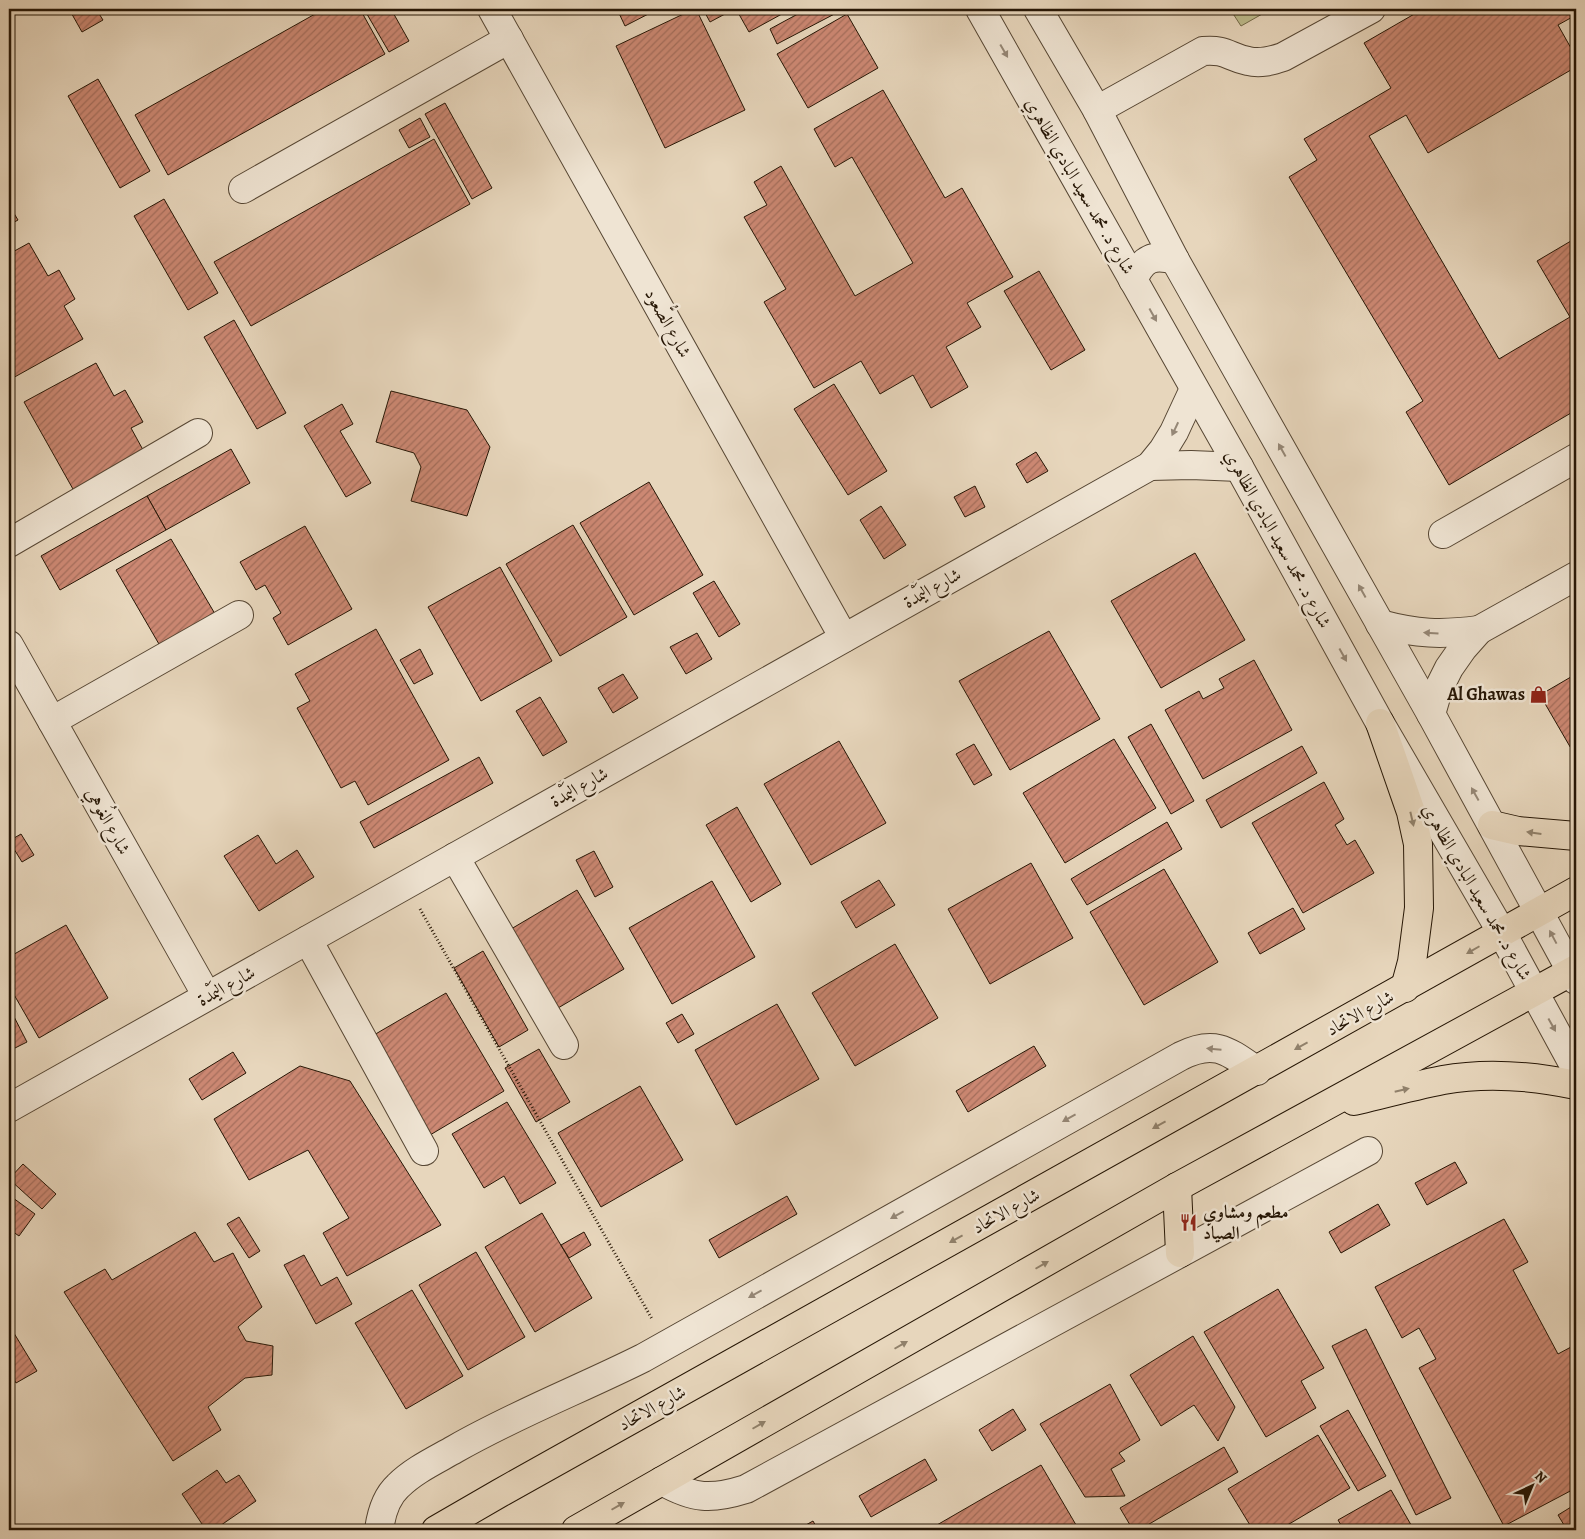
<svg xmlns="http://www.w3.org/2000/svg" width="1585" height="1539" viewBox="0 0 1585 1539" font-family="Alegreya,Amiri,serif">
  <defs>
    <pattern id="building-hatch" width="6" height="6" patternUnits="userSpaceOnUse" patternTransform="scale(1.25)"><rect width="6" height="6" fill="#cc8873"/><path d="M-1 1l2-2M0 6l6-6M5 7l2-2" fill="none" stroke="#a56e5c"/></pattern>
  </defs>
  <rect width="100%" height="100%" fill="#e7d6bc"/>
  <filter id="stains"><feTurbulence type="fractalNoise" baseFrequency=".004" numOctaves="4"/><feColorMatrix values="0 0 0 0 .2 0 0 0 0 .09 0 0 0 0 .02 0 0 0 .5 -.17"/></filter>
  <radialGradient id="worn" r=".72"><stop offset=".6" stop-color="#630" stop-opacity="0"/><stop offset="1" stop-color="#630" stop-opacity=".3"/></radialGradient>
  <!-- green -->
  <path fill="#bdbc8c" stroke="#726948" d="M1230 9H1271L1241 26Z"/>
  <!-- building -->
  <g fill="url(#building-hatch)" stroke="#261605">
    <path d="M69 9H96L103 20 82 32Z"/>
    <path d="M324 9H360L385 54 168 175 135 115Z"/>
    <path d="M364 9H391L409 41 389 52Z"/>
    <path d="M617 9H658L625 26Z"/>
    <path d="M694 9H696L745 110 665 148 616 46Z"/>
    <path d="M703 9H721L725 14 710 22Z"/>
    <path d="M736 9H791L749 32Z"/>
    <path d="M807 9H844L777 44 770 29Z"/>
    <path d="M1423 9H1576V15L1558 25 1576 57V67L1428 153 1406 115 1369 136 1499 359 1570 317 1537 261 1576 238V410L1449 485 1406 412 1423 401 1289 177 1317 160 1304 139 1391 88 1364 43Z"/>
    <path d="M847 14 878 68 808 108 777 54Z"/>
    <path d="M98 79 150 171 120 188 68 96Z"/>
    <path d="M883 90 945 198 962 188 1013 277 967 303 981 327 946 347 968 387 931 408 913 375 880 394 861 361 814 388 764 302 786 289 744 217 767 205 754 182 781 166 855 296 913 263 852 157 835 167 814 129Z"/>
    <path d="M445 103 492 188 472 199 425 114Z"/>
    <path d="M420 118 430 137 409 148 399 130Z"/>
    <path d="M434 139 470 204 251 326 214 262Z"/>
    <path d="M164 199 218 293 188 310 134 216Z"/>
    <path d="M9 205 18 220 9 225Z"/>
    <path d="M29 243 48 276 59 270 75 299 64 306 83 339 11 379 9 374V254Z"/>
    <path d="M1039 271 1085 350 1051 370 1004 291Z"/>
    <path d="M234 320 286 413 257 429 204 337Z"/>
    <path d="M96 363 114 396 125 390 143 422 131 428 148 459 78 498 24 402Z"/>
    <path d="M834 384 887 471 848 495 794 409Z"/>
    <path d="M391 391 467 410 490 447 467 516 411 501 421 467 414 453 376 442Z"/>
    <path d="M342 404 353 424 340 431 371 483 346 497 304 426Z"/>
    <path d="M231 449 250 483 166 530 147 496Z"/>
    <path d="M1036 452 1048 471 1027 483 1016 464Z"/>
    <path d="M649 482 703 575 634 615 580 523Z"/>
    <path d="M975 486 985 507 965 517 954 497Z"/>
    <path d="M147 496 166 530 60 590 41 556Z"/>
    <path d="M881 506 906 545 884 559 860 520Z"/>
    <path d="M573 525 627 617 560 656 506 564Z"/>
    <path d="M305 526 352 609 288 645 273 618 281 613 265 585 256 590 240 562Z"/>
    <path d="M171 539 218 619 163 651 116 570Z"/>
    <path d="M1195 553 1245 640 1161 688 1111 601Z"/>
    <path d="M500 567 552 661 481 701 428 607Z"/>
    <path d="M714 581 740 624 719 637 693 593Z"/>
    <path d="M376 629 449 760 368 805 355 781 341 788 297 708 310 701 295 674Z"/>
    <path d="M1049 631 1100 719 1010 770 959 681Z"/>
    <path d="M697 633 712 659 686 674 670 647Z"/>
    <path d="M420 649 433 674 414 684 400 660Z"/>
    <path d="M1254 660 1292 730 1203 779 1165 710 1199 691 1203 699 1224 688 1219 679Z"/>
    <path d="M623 674 638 698 613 713 598 688Z"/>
    <path d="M1576 674V757L1540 695Z"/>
    <path d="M540 697 567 742 543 756 516 711Z"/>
    <path d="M1151 724 1194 801 1171 814 1128 737Z"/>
    <path d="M1114 739 1156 808 1065 863 1023 793Z"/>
    <path d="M839 741 886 823 811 865 764 784Z"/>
    <path d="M974 744 992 775 974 785 956 754Z"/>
    <path d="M1302 746 1317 773 1221 828 1206 800Z"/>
    <path d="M479 757 493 783 374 848 360 822Z"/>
    <path d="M1324 782 1344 819 1335 825 1347 845 1355 840 1374 873 1303 913 1252 823Z"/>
    <path d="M737 807 781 884 751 902 706 825Z"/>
    <path d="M1167 822 1182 849 1087 905 1071 879Z"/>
    <path d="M21 834 34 855 22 862 9 841Z"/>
    <path d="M258 835 276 864 297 850 314 877 259 911 224 856Z"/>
    <path d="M594 851 613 887 595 897 576 860Z"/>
    <path d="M1031 863 1073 938 990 984 948 909Z"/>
    <path d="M1164 869 1218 962 1144 1005 1090 912Z"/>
    <path d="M879 880 895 905 856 928 841 902Z"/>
    <path d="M712 881 755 957 672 1004 629 928Z"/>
    <path d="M577 890 624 969 553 1011 506 932Z"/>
    <path d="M1293 908 1305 929 1260 954 1248 933Z"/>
    <path d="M66 925 108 998 39 1038 9 986V957Z"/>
    <path d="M895 944 938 1018 855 1066 812 993Z"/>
    <path d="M483 951 528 1030 499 1047 454 968Z"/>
    <path d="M446 993 504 1091 425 1138 367 1039Z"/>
    <path d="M777 1004 819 1079 736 1125 695 1050Z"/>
    <path d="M9 1007 27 1042 9 1051Z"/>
    <path d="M682 1014 694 1034 678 1043 666 1023Z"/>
    <path d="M1034 1046 1046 1066 968 1112 956 1091Z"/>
    <path d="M539 1049 570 1102 536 1122 505 1068Z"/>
    <path d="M233 1052 246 1073 202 1100 189 1079Z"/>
    <path d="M300 1066 350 1081 441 1225 347 1276 323 1233 349 1218 308 1150 249 1180 214 1119Z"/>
    <path d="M640 1086 683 1160 601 1207 558 1133Z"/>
    <path d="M507 1102 556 1183 520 1204 504 1176 484 1188 452 1134Z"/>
    <path d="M1455 1162 1467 1183 1427 1205 1415 1183Z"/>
    <path d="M23 1164 56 1194 42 1209 9 1179Z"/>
    <path d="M9 1195 35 1214 19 1236 9 1229Z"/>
    <path d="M787 1196 797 1214 719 1258 709 1240Z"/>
    <path d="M1378 1204 1390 1225 1341 1253 1329 1232Z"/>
    <path d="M542 1213 592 1298 535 1332 485 1247Z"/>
    <path d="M239 1217 260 1251 249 1258 227 1224Z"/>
    <path d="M1504 1219 1528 1262 1513 1270 1558 1354 1571 1347 1576 1357V1488L1504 1526 1419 1368 1436 1359 1419 1328 1402 1338 1375 1287Z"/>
    <path d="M195 1232 214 1262 233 1253 262 1307 238 1327 246 1341 273 1346 272 1375 245 1378 208 1407 221 1430 173 1461 64 1292 105 1269 112 1280Z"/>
    <path d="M584 1232 591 1245 569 1258 561 1245Z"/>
    <path d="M476 1252 525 1337 468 1370 419 1285Z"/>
    <path d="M304 1255 321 1286 337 1277 352 1304 316 1324 284 1265Z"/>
    <path d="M1278 1289 1324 1368 1301 1381 1316 1408 1266 1437 1204 1332Z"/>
    <path d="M412 1290 463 1376 406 1409 355 1323Z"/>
    <path d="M9 1325 37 1371 16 1383 9 1370Z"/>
    <path d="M1366 1329 1451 1498 1416 1515 1332 1346Z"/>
    <path d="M1193 1336 1235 1407 1218 1441 1194 1405 1161 1426 1130 1375Z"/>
    <path d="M1110 1384 1140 1440 1119 1453 1125 1461 1111 1469 1125 1496 1085 1497 1040 1424Z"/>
    <path d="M1013 1409 1026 1430 992 1451 979 1430Z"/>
    <path d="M1348 1410 1386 1476 1358 1491 1320 1426Z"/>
    <path d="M1318 1435 1350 1488 1279 1530H1253L1228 1489Z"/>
    <path d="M1224 1447 1238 1472 1139 1530H1133L1120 1508Z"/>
    <path d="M925 1459 937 1480 871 1517 859 1496Z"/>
    <path d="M1041 1465 1079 1530H931L930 1529Z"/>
    <path d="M217 1470 226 1483 239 1475 256 1501 214 1530H206L182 1494Z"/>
    <path d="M1391 1490 1414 1530H1344L1338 1520Z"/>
    <path d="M1576 1504V1530H1567L1558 1515Z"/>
    <path d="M813 1521 818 1530H797Z"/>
  </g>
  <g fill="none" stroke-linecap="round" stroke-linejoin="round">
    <defs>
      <g id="minor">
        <path d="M492 9 844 638"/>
        <path d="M980 9 1239 467 1380 723 1502 933 1576 1069"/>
        <path d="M1038 9 1097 110 1175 260 1431 714 1576 980"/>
        <path d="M1097 110 1203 51C1227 49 1228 57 1248 61 1260 64 1271 61 1283 57L1371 9"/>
        <path d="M243 189 509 39"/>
        <path d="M1133 280C1143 258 1153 254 1175 260"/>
        <path d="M1150 466 1191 465 1239 467"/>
        <path d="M1443 534 1576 458"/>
        <path d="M9 543 198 433"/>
        <path d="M1380 624C1417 634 1441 635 1479 630"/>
        <path d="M9 645 207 996"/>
        <path d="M1431 714 1438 690 1449 668 1463 648 1479 630 1576 576"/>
        <path d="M52 721 239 615"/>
        <path d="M455 857 564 1045"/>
        <path d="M308 940 424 1151"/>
        <path d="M9 1108 1150 466 1163 450 1174 432 1194 389"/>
        <path d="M662 1481C694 1499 711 1500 746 1489L1368 1151"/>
        <path d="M379 1530C381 1515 386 1497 398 1486 414 1470 436 1460 455 1449 516 1414 581 1389 643 1358L1181 1056C1215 1039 1228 1051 1257 1071"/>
      </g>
      <g id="major">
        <path d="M1380 723 1411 812 1418 844 1419 908 1412 962 1405 988"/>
        <path d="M1492 825 1518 831 1576 836"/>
        <path d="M1354 1101C1383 1094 1413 1086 1443 1080 1487 1072 1533 1076 1576 1085"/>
        <path d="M1177 1187 1180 1253"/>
        <path d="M436 1530 500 1493 1576 891"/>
        <path d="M576 1530 1177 1187 1576 969"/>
      </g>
    </defs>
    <!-- minor casing -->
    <use href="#minor" stroke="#564633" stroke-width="30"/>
    <!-- major casing -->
    <use href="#major" stroke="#261605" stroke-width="30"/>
    <!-- path -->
    <path stroke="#261605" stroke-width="3" stroke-dasharray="1 2.5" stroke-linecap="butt" d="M420 909 652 1319"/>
    <!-- minor -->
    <use href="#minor" stroke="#efe4d3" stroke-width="28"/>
    <!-- major -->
    <use href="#major" stroke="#e7d6bc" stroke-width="28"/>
  </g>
  <!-- one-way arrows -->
  <defs><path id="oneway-solid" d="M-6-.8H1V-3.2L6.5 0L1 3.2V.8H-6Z" transform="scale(1.25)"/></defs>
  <g fill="#958776">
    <use href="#oneway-solid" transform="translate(1004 51) rotate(60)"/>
    <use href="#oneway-solid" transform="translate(1153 315) rotate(61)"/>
    <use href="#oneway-solid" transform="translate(1175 429) rotate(115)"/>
    <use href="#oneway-solid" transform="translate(1282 450) rotate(-119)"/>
    <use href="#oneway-solid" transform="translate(1362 591) rotate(-119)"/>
    <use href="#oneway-solid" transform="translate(1431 633) rotate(-177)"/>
    <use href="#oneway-solid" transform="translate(1343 655) rotate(61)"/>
    <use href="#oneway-solid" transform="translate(1475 794) rotate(-119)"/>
    <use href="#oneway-solid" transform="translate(1553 937) rotate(-118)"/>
    <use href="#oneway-solid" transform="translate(1552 1025) rotate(61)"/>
    <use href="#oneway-solid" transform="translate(1214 1049) rotate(-175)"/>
    <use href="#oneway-solid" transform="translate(1069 1118) rotate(151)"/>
    <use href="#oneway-solid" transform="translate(897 1215) rotate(151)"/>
    <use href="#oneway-solid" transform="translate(755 1294) rotate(151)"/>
  </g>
  <g fill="#90806a">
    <use href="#oneway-solid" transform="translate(1412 819) rotate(77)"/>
    <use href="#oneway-solid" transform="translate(1534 833) rotate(-172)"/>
    <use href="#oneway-solid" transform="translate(1473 950) rotate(150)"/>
    <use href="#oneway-solid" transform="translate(1301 1046) rotate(151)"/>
    <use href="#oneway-solid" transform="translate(1402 1090) rotate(-13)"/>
    <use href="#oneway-solid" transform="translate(1159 1125) rotate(151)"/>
    <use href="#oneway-solid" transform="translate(956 1239) rotate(151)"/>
    <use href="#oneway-solid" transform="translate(1042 1265) rotate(-30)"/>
    <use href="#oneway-solid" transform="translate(901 1345) rotate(-30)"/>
    <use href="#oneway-solid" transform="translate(759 1425) rotate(-30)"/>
    <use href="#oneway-solid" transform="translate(618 1506) rotate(-30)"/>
  </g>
  <!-- icons -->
  <defs>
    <symbol id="shop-bare" viewBox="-9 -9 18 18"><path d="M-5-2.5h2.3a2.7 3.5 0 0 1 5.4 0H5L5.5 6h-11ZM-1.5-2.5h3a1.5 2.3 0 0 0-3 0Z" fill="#8f2418" stroke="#efe4d3" stroke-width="2.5" paint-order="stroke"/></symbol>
    <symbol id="restaurant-bare" viewBox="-9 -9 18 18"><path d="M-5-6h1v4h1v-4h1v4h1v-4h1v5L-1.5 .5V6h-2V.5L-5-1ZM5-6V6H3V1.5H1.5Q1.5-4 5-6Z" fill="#8f2418" stroke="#efe4d3" stroke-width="2.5" paint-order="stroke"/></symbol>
  </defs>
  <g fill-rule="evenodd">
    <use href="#shop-bare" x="1526" y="682" width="25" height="25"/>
    <use href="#restaurant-bare" x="1176" y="1210" width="25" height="25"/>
  </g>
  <g text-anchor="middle" stroke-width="5" stroke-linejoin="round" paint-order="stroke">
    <!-- street labels -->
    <g font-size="18" fill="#261605" stroke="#efe4d3">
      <text transform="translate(1080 186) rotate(60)" y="6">شارع د. محمد سعيد البادي الظاهري</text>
      <text transform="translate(668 323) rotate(61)" y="6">شارع الصُّعود</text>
      <text transform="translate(1278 539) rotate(61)" y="6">شارع د. محمد سعيد البادي الظاهري</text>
      <text transform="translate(932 588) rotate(-29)" y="6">شارع اليَمْدة</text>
      <text transform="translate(579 787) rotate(-29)" y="6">شارع اليَمْدة</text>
      <text transform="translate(108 821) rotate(61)" y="6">شارع الغُوهي</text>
      <text transform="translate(1477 892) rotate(60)" y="6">شارع د. محمد سعيد البادي الظاهري</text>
      <text transform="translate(226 986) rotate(-29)" y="6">شارع اليَمْدة</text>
      <text transform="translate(1360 1013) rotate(-29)" y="6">شارع الاتحاد</text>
      <text transform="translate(1006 1211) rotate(-29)" y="6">شارع الاتحاد</text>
      <text transform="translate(652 1408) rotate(-29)" y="6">شارع الاتحاد</text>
    </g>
    <!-- poi labels -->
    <g font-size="18" font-weight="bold" fill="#261605" stroke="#efe4d3" text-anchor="end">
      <text x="1525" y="700">Al Ghawas</text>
      <text x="1203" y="1218" text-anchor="start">مطعم ومشاوي<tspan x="1203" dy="21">الصياد</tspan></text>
    </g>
  </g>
  <!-- margin -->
  <rect width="1585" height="1539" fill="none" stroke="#e7d6bc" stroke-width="30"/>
  <rect x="10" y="10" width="1565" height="1519" fill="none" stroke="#261605" stroke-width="2.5"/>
  <rect x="15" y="15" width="1555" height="1509" fill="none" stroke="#261605"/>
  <!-- north arrow -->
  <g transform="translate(1532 1486) rotate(44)" stroke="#efe4d3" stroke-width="4" paint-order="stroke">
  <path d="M0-4L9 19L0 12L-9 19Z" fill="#261605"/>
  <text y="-8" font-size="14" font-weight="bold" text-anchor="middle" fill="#261605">N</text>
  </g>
  <rect width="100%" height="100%" filter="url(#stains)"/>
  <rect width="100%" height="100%" fill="url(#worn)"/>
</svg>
